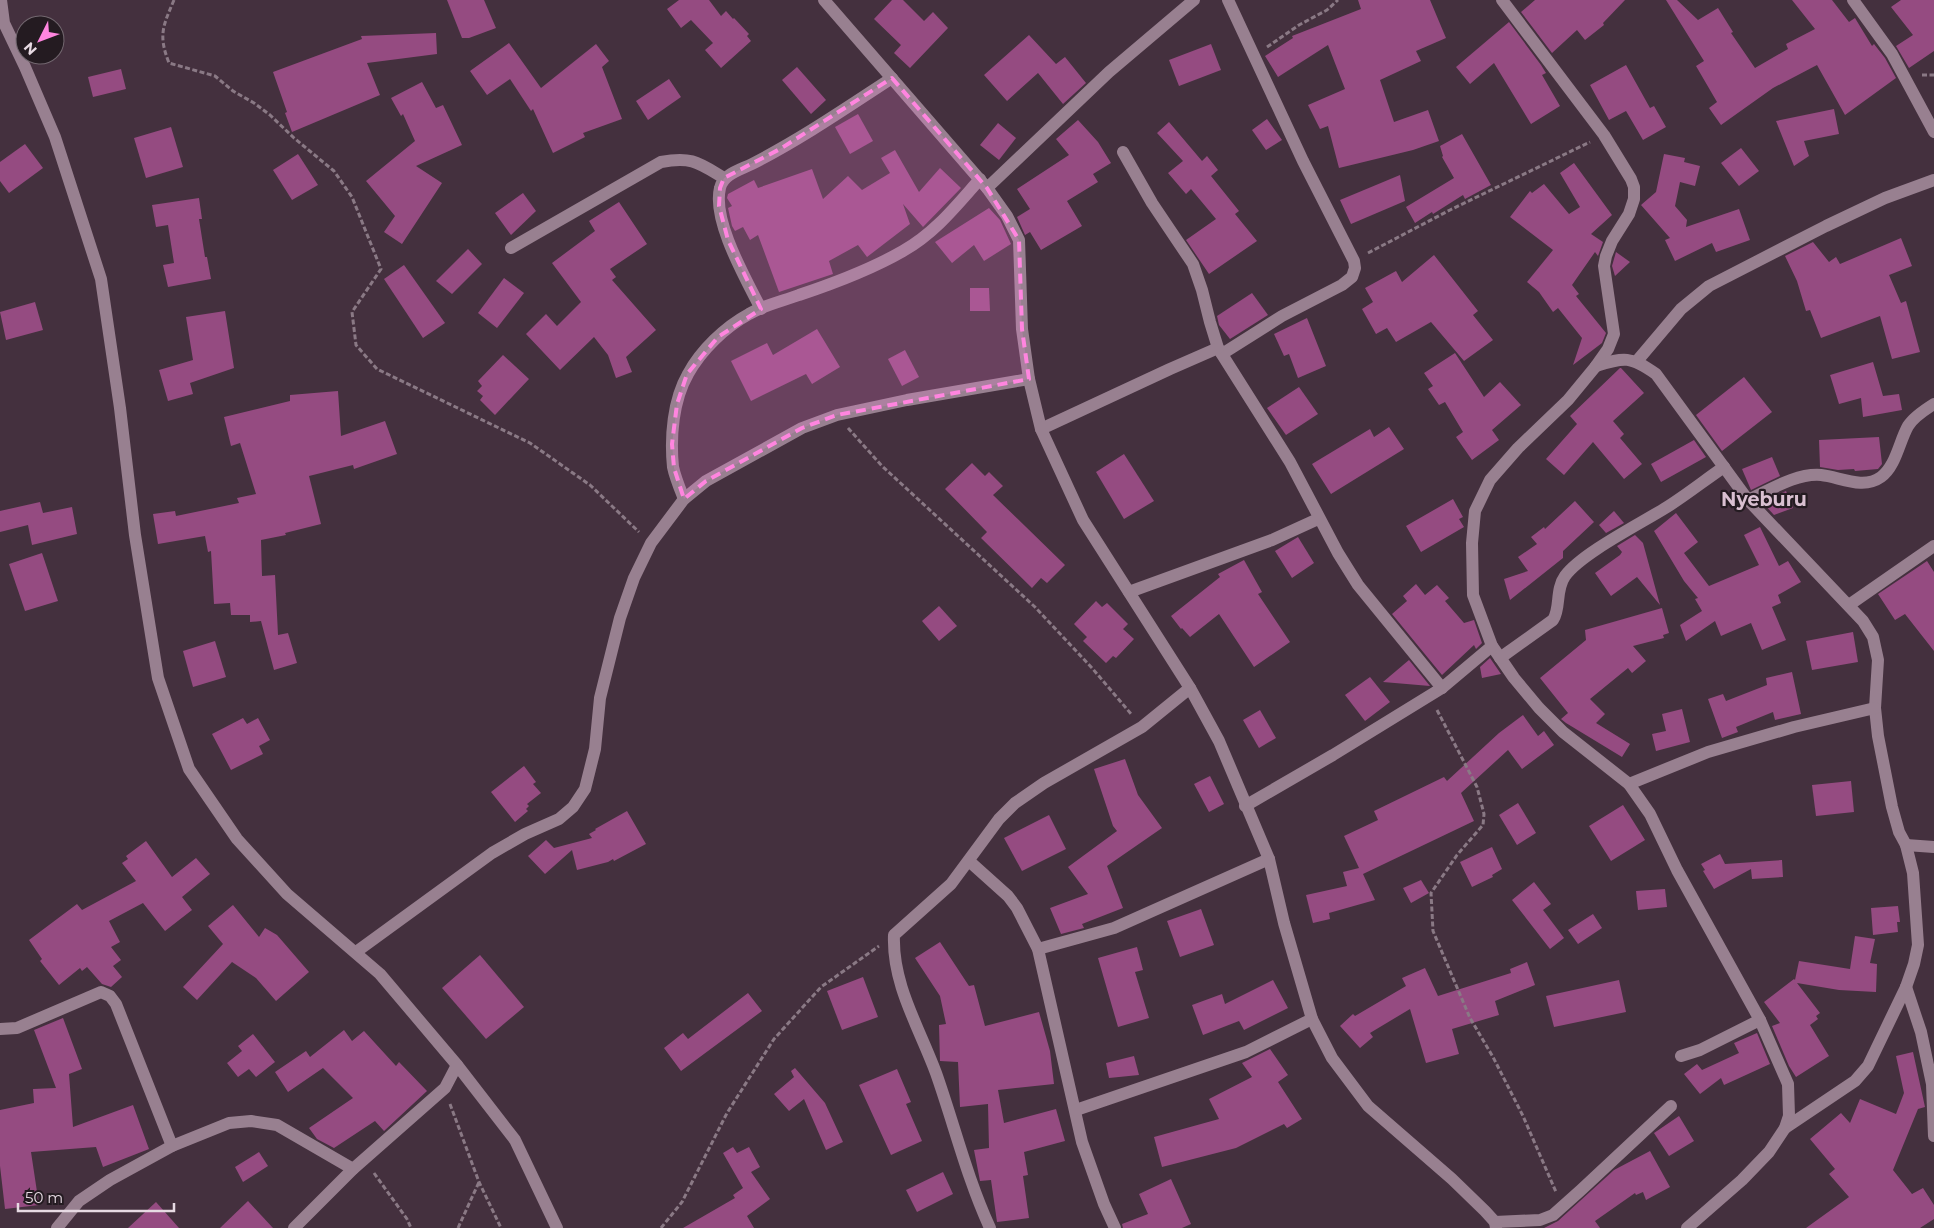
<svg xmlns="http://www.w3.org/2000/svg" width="1934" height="1228" viewBox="0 0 1934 1228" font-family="Montserrat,sans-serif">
  <rect width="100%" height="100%" fill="#44303e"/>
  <!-- building -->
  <g fill="#954b81">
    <path d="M447 0H484L496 28 469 38H462Z"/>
    <path d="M679 0H709L721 16 726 11 733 19 734 18 749 34 747 36 751 41 721 68 705 50 713 43 691 20 681 28 667 9Z"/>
    <path d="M892 0H903L924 21 933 12 948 28 910 68 894 53 901 45 874 19Z"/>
    <path d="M1358 0H1430L1446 38 1416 51 1421 61 1380 80 1394 122 1428 110 1439 141 1413 150 1339 168 1328 126 1320 129 1308 105 1345 89 1328 45 1278 77 1265 56 1293 38 1292 36 1361 9Z"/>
    <path d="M1535 0H1625L1603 23 1604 25 1585 40 1577 30 1552 53 1521 12Z"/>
    <path d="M1666 0H1677L1698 20 1718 8 1733 32 1731 33 1755 68 1788 49 1786 44 1815 29 1792 0H1832L1849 22 1855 18 1872 46 1874 44 1885 58 1896 78 1845 115 1817 65 1773 88 1721 125 1709 108 1717 102 1696 66 1704 61Z"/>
    <path d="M1901 0H1934V51L1909 68 1896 46 1913 35 1891 7Z"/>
    <path d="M1509 22 1541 65 1546 73 1542 75 1560 106 1531 124 1494 63 1470 84 1456 67Z"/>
    <path d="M436 33 437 54 367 63 380 95 292 132 285 113 287 112 273 72 362 39 361 36Z"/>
    <path d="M1029 35 1056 64 1065 57 1086 83 1063 104 1038 73 1007 101 984 75Z"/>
    <path d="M509 43 541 88 596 44 609 61 602 67 622 119 583 133 585 137 553 153 533 109 531 111 510 79 487 95 470 71Z"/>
    <path d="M1211 44 1221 70 1179 86 1169 60Z"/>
    <path d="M1626 65 1650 108 1654 106 1666 127 1643 140 1626 111 1609 120 1590 85Z"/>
    <path d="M797 67 826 100 811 114 782 80Z"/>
    <path d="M121 69 126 89 93 97 88 77Z"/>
    <path d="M669 79 681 97 648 120 636 101Z"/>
    <path d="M422 82 436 108 443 105 462 145 416 166 442 183 402 244 384 232 395 216 366 181 415 141 403 114 401 116 391 98Z"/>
    <path d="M1834 109 1839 134 1804 141 1809 156 1794 166 1776 121Z"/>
    <path d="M858 114 873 141 850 154 835 127Z"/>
    <path d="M1267 119 1282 140 1266 150 1252 130Z"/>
    <path d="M1078 120 1098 142 1111 163 1093 174 1098 182 1067 201 1082 226 1041 250 1030 232 1025 235 1017 217 1030 209 1017 189 1069 155 1056 139Z"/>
    <path d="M1169 122 1202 161 1207 156 1218 170 1211 176 1239 211 1235 214 1257 241 1209 274 1186 240 1216 219 1191 189 1186 194 1168 173 1183 161 1157 133Z"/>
    <path d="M998 123 1016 138 999 160 980 145Z"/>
    <path d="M171 127 183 167 146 178 134 138Z"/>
    <path d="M1462 134 1491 185 1465 199 1463 195 1433 214 1432 212 1415 223 1406 207 1454 178 1442 157 1443 156 1440 146Z"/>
    <path d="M25 144 43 168 9 193 0 181V162Z"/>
    <path d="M1741 148 1759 171 1739 186 1721 163Z"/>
    <path d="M895 150 919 192 940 168 961 188 923 227 903 204 910 224 867 257 858 245 829 261 833 274 779 292 758 235 750 240 743 227 735 231 732 226 728 208 732 206 727 198 728 194 754 180 758 188 812 169 823 199 848 176 862 190 890 173 881 158Z"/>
    <path d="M298 154 318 185 292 200 273 170Z"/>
    <path d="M1664 154 1685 158 1684 162 1700 166 1695 186 1680 182 1675 206 1687 220 1686 227 1739 209 1750 240 1716 252 1712 243 1675 261 1665 240 1670 238 1641 205 1656 192Z"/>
    <path d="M1574 163 1612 215 1591 234 1603 242 1598 256 1595 252 1572 285 1579 294 1576 296 1606 333 1602 343 1573 365 1582 338 1558 308 1553 312 1539 292 1527 282 1553 250 1510 217 1530 191 1532 193 1544 184 1569 214 1580 207 1560 173Z"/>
    <path d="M1400 175 1405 201 1351 224 1340 200Z"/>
    <path d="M523 193 536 211 511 235 495 213Z"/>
    <path d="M199 198 202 219H199L205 257H207L211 279 168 287 163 265 174 263 168 225 156 227 152 205Z"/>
    <path d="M619 202 647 244 610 269 616 277 612 280 656 330 626 357 632 372 616 378 608 355 594 337 560 370 526 334 546 314 557 326 581 302 552 263 595 231 589 221Z"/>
    <path d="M989 208 1000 220 1011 244 984 261 974 245 952 263 935 242Z"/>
    <path d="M1901 238 1912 266 1889 275 1901 303 1906 301 1920 352 1892 359 1880 316 1821 338 1810 310 1806 311 1797 281 1785 256 1813 242 1829 262 1836 257 1840 264Z"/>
    <path d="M468 249 482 264 452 294 436 281Z"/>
    <path d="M1616 252 1630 262 1615 276 1612 266Z"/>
    <path d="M1434 255 1478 311 1473 315 1493 340 1464 361 1431 322 1396 342 1387 328 1376 334 1362 309 1373 302 1365 288 1396 271 1402 282Z"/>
    <path d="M404 265 445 323 423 338 384 279Z"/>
    <path d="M504 278 524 293 497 328 478 313Z"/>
    <path d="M970 288H989L990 311H970Z"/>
    <path d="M1252 293 1268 315 1230 339 1219 325 1217 316Z"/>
    <path d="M35 302 43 330 6 340 0 312Z"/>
    <path d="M225 311 234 368 190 383 193 394 168 401 159 370 193 360 186 317Z"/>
    <path d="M1307 318 1326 366 1298 378 1289 354 1284 356 1274 334Z"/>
    <path d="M817 329 840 367 812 384 806 374 751 401 731 361 767 343 773 355Z"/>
    <path d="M905 350 919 377 902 386 888 359Z"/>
    <path d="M1455 353 1484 397 1500 382 1521 405 1492 430 1499 440 1472 460 1456 437 1463 432 1445 402 1439 405 1428 389 1433 386 1424 373Z"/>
    <path d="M503 355 529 379 495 415 480 400 483 396 477 391 482 386 478 381Z"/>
    <path d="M1873 362 1883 396 1899 394 1902 410 1863 417 1861 398 1839 404 1830 375Z"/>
    <path d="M1620 368H1621L1644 393 1613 421 1624 434 1620 438 1642 464 1624 479 1593 442 1564 475 1546 459 1577 424 1570 416Z"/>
    <path d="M1744 377 1772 412 1722 451 1696 415Z"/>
    <path d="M1299 387 1318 414 1286 435 1267 408Z"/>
    <path d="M338 391 341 436 385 421 397 454 354 469 353 465 309 476 321 524 285 533 286 535 261 540 262 576 275 575 278 635 288 633 297 663 274 670 261 621 250 622V615H231L230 603 214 604 211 551 208 552 205 536 158 544 153 514 175 511 176 516 239 503 237 498 256 494 240 443 231 446 224 417 290 401V395Z"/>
    <path d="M1389 427 1404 449 1331 494 1312 464 1370 429 1374 437Z"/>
    <path d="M1879 437 1882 464 1878 469 1855 471 1854 469 1838 470 1820 467 1819 440Z"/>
    <path d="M1694 440 1706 457 1661 482 1651 464Z"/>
    <path d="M1124 454 1154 501 1124 519 1096 472Z"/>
    <path d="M1772 457 1780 476 1751 490 1742 469Z"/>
    <path d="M972 463 985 476 989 472 1003 486 993 495 1065 565 1047 583 1041 578 1032 588 981 538 987 532 945 489Z"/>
    <path d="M1786 491 1793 508 1774 515 1762 502Z"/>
    <path d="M1453 499 1463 517 1459 519 1464 527 1421 552 1406 526Z"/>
    <path d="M1575 501 1594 522 1563 551V558L1510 600 1504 579 1528 571 1518 557 1537 544 1531 537 1544 527 1545 529Z"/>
    <path d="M40 502 43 513 72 507 77 534 32 545 28 525 0 532V511Z"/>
    <path d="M1614 511 1624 523 1606 533 1599 525Z"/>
    <path d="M1676 513 1698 542 1684 553 1709 586 1759 565 1744 535 1760 527 1779 566 1788 561 1801 582 1778 595 1781 603 1772 607 1786 640 1762 650 1751 623 1721 636 1715 621 1686 641 1680 625 1702 611 1695 599 1698 598 1684 581 1654 531Z"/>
    <path d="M1635 535 1643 543 1660 605 1637 577 1611 596 1595 573 1620 555 1622 552 1617 546Z"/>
    <path d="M1298 537 1314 563 1292 578 1275 551Z"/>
    <path d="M42 553 58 601 25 611 9 564Z"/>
    <path d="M1244 560 1262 592 1258 594 1290 642 1254 667 1219 614 1190 637 1182 628 1181 629 1171 616 1220 577 1218 574Z"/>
    <path d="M1927 561 1934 572V651L1905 614 1895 620 1878 594Z"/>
    <path d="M1416 584 1425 595 1437 585 1449 598 1445 601 1464 623 1474 620 1482 643 1476 649 1474 645 1442 675 1392 614 1407 601 1403 596Z"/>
    <path d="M1096 601 1102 607 1107 603 1128 624 1123 629 1134 639 1116 658 1113 656 1106 663 1083 641 1087 637 1074 624Z"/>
    <path d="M939 606 957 626 939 641 922 621Z"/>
    <path d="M1662 608 1669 633 1663 635 1664 638 1633 646 1646 661 1632 673 1628 668 1590 699 1605 714 1596 723 1630 744 1622 757 1566 723 1561 719 1568 713 1540 678 1586 640 1585 630Z"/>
    <path d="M1853 632 1858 662 1812 670 1806 641Z"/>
    <path d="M215 641 226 677 193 687 183 651Z"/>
    <path d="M1490 658 1501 674 1482 678 1480 667Z"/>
    <path d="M1409 660 1430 686 1383 682Z"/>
    <path d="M1792 672 1801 714 1775 720 1773 712 1736 727 1738 732 1722 738 1708 699 1723 694 1726 701 1767 685 1766 678Z"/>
    <path d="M1370 677 1390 702 1365 721 1345 695Z"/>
    <path d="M1682 709 1690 742 1656 751 1652 734 1666 731 1662 714Z"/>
    <path d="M1260 710 1276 738 1259 748 1243 720Z"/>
    <path d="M1523 715 1538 736 1544 731 1554 745 1522 769 1508 750 1461 793 1474 821 1363 874 1375 900 1329 913 1330 919 1313 923 1306 895 1347 886 1343 872 1359 868 1344 836 1378 820 1374 811 1444 777 1447 781 1499 733Z"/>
    <path d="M243 718 247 724 258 718 270 740 259 746 263 754 231 770 212 734Z"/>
    <path d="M1125 759 1138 795 1162 828 1107 866 1123 908 1082 924 1084 928 1061 934 1050 908 1088 894 1068 867 1117 831 1113 826 1094 769Z"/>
    <path d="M524 766 536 782 533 784 541 793 527 804 529 806 526 809 528 811 515 822 491 792Z"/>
    <path d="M1210 776 1224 804 1209 812 1194 784Z"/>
    <path d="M1851 781 1854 812 1816 816 1812 785Z"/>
    <path d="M1518 803 1536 833 1517 845 1499 815Z"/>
    <path d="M1623 805 1645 840 1611 861 1589 826Z"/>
    <path d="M627 811 646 844 614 861 613 859 608 862 577 870 572 850 545 874 528 856 546 840 554 848 592 838 589 834 596 830 595 829Z"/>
    <path d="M1049 815 1066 849 1022 871 1004 838Z"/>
    <path d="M146 841 172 877 196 858 210 874 182 897 192 910 165 931 143 903 109 921 120 942 111 947 121 960 113 966 122 977 111 987 102 984 87 967 82 971 80 968 59 985 40 961 42 959 29 940 77 904 82 910 136 881 122 863 128 859 126 856Z"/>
    <path d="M1492 847 1502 869 1492 875 1493 877 1472 887 1460 862Z"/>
    <path d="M1720 854 1725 864 1782 860 1783 877 1752 879 1751 869 1714 889 1703 871 1705 870 1701 864Z"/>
    <path d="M1421 880 1429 893 1411 903 1403 888Z"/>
    <path d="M1534 882 1551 904 1543 910 1564 938 1550 949 1512 900Z"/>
    <path d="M1665 889 1667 907 1638 910 1636 891Z"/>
    <path d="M233 905 259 937 265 928 277 935 309 972 276 1001 256 978 232 962 197 1000 183 987 223 944 208 926Z"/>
    <path d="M1898 906 1900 922H1897L1898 932 1873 935 1871 908Z"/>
    <path d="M1201 909 1214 945 1180 957 1167 921Z"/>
    <path d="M1593 914 1602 928 1578 944 1568 930Z"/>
    <path d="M1855 936 1875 939 1870 963 1877 964 1876 992 1839 990 1797 983 1820 1013 1816 1016 1818 1019 1810 1025 1829 1056 1796 1077 1789 1066 1772 1026 1780 1023 1764 1002 1794 979 1795 980 1799 961 1850 969Z"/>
    <path d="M940 942 969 986 974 985 985 1026 1039 1012 1050 1051 1054 1084 998 1090 1004 1123 1056 1109 1065 1141 1024 1152 1028 1175 1023 1176 1029 1218 997 1222 991 1180 980 1181 974 1150 989 1148 988 1104 960 1107 958 1062 940 1061 939 1025 946 1024 940 996 915 958Z"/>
    <path d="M1137 947 1143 970 1135 972 1149 1018 1118 1027 1098 958Z"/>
    <path d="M480 955 524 1007 486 1039 442 988Z"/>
    <path d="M1527 962 1535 985 1495 1001 1499 1015 1452 1029 1459 1054 1426 1063 1410 1009 1370 1033 1373 1037 1360 1048 1340 1026 1353 1014 1355 1016 1406 986 1402 978 1425 968 1438 996 1511 973 1510 969Z"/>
    <path d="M863 977 878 1017 842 1030 827 991Z"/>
    <path d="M1273 980 1288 1008 1244 1030 1239 1021 1203 1035 1192 1005 1222 994 1225 1004Z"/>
    <path d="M1619 980 1626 1012 1554 1027 1546 996Z"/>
    <path d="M748 993 762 1011 681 1071 664 1048 683 1033 688 1039Z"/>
    <path d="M63 1018 82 1069 69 1074 73 1127 133 1105 149 1149 103 1167 96 1147 31 1152 39 1205 5 1209 0 1166V1110L34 1103 33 1089 56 1088 34 1030Z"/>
    <path d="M344 1030 352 1041 364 1031 396 1066 399 1062 427 1091 384 1131 375 1121 334 1148 317 1139 309 1128 353 1098 323 1068 288 1092 275 1072 306 1051 310 1057Z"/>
    <path d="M1757 1033 1770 1064 1724 1085 1721 1078 1700 1094 1684 1074 1697 1064 1702 1070 1739 1053 1734 1043Z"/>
    <path d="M253 1034 275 1062 256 1077 249 1069 238 1077 227 1063 242 1051 238 1046Z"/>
    <path d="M1270 1049 1288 1075 1278 1082 1302 1119 1287 1128 1284 1124 1236 1148 1162 1167 1154 1137 1219 1119 1209 1099 1252 1077 1242 1063Z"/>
    <path d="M1913 1052 1925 1107 1918 1109 1893 1170 1912 1194 1923 1188 1934 1205V1219L1920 1228H1806L1849 1197 1829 1174 1835 1169 1810 1139 1841 1113 1850 1123 1860 1099 1896 1114 1904 1093 1896 1056Z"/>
    <path d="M1134 1056 1139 1075 1109 1078 1106 1063Z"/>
    <path d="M795 1068 825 1103 843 1142 826 1150 804 1099 789 1111 774 1094 794 1077 791 1071Z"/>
    <path d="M897 1069 911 1102 906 1104 922 1141 891 1155 859 1085Z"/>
    <path d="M1679 1116 1694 1141 1669 1156 1654 1133Z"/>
    <path d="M733 1147 737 1153 749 1147 760 1167 751 1172 770 1199 747 1216 754 1228H683L735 1198 733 1195 743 1188 723 1153Z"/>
    <path d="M1650 1151 1670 1187 1646 1200 1643 1192 1636 1195 1635 1193 1595 1221 1600 1228H1544L1558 1221 1614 1170Z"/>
    <path d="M259 1152 268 1166 243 1182 235 1167Z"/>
    <path d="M943 1172 953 1194 917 1212 906 1190Z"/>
    <path d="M1171 1179 1191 1224 1182 1228H1123L1122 1224 1148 1214 1139 1194Z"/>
    <path d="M248 1201 273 1228H220Z"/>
    <path d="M156 1202 179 1228H128Z"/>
  </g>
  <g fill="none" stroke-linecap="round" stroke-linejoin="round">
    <!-- path -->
    <g stroke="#8a7985" stroke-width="3" stroke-dasharray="5 2.5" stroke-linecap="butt">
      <path d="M174 0C163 26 158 35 169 63L215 76 233 91 254 103 270 115 294 138 334 171 352 197 381 269 352 312 356 345 377 369 530 443 590 485 639 532"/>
      <path d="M1267 47 1299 25 1327 10 1338 0"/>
      <path d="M1922 75H1934"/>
      <path d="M1368 253 1450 210 1590 142"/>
      <path d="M848 428 882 466 1035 607 1092 668 1132 715"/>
      <path d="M1437 710 1477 787 1484 814 1483 825 1457 855 1431 893 1433 931 1470 1018 1493 1057 1523 1116 1556 1192"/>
      <path d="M450 1104 479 1182 501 1228"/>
      <path d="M374 1173 407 1219 411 1228"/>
      <path d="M458 1228 479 1182"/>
      <path d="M661 1228 682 1202 727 1113 774 1039 821 987 879 946"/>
    </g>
    <!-- minor -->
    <g stroke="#988090" stroke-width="12">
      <path d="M1 0 4 23 25 67 55 137 101 279 120 408 135 535 158 678 189 769 237 839 287 894 380 974 457 1065 515 1140 557 1228"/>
      <path d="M824 0 987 188 1007 216 1019 240 1022 329 1029 379 1041 429 1083 520 1190 688 1219 741 1269 859 1284 923 1312 1019 1332 1058 1368 1106 1452 1179 1485 1211 1495 1222 1496 1228"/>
      <path d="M1502 0 1604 135 1631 179 1634 187V199L1629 214 1612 241 1606 256 1604 266 1614 334 1608 349 1596 366 1568 400 1518 448 1490 480 1475 511 1472 543 1473 595 1492 646 1514 678 1539 708 1563 732 1629 784 1650 814 1677 870 1760 1020 1788 1084 1789 1116 1785 1128 1769 1152 1742 1180 1687 1228"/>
      <path d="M1853 0 1892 54 1934 132"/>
      <path d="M1123 152 1152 203 1193 264 1202 290 1210 322 1218 348 1290 462 1338 553 1358 585 1442 688"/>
      <path d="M987 188 1109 72 1194 0"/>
      <path d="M511 248 661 162C692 156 699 163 724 178"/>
      <path d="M761 309C746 279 712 221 720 188 723 174 740 170 752 164 801 139 846 108 892 78"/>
      <path d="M1222 354 1282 316 1342 285 1352 277 1355 268 1354 261 1303 161 1228 0"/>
      <path d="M1637 361 1681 309 1709 286 1826 226 1885 198 1934 180"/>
      <path d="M1596 366C1625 357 1630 356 1656 374L1748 500 1863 621 1873 637 1878 660 1875 708 1878 736 1892 807 1899 832 1906 845 1913 873 1918 945 1914 964 1906 987 1868 1066 1855 1081 1785 1128"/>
      <path d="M1041 429 1170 369 1218 348"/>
      <path d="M684 499C680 489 675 477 673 467 670 437 673 400 688 374 701 350 725 327 749 314 764 305 783 301 799 295 835 283 870 270 903 251 935 233 956 206 980 179"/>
      <path d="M1748 500C1770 490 1796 473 1821 475 1840 477 1863 490 1881 477 1896 466 1899 442 1908 426 1913 418 1926 409 1934 404"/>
      <path d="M1129 592 1272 540 1318 519"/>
      <path d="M1849 605 1934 546"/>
      <path d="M1500 658 1553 620C1561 608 1555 590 1565 576 1582 553 1640 524 1667 507 1686 495 1705 480 1724 467"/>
      <path d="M1629 784 1708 752 1794 727 1875 708"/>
      <path d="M1245 806 1333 755 1442 688 1492 646"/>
      <path d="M1906 845 1934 847"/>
      <path d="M969 861 1008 896 1017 908 1038 949 1082 1142 1104 1204 1115 1228"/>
      <path d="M1038 949 1114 928 1269 859"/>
      <path d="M356 952 492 853 525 834 559 819 573 807 585 789 595 749 600 698 620 618 634 578 651 543 684 499 706 481 802 428 837 415 907 400 1029 379"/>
      <path d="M1906 987 1921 1032 1932 1084 1934 1136"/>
      <path d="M0 1029 17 1028 101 992 110 996 116 1004 172 1146"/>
      <path d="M1681 1056 1700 1050 1760 1020"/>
      <path d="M1076 1110 1246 1052 1312 1019"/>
      <path d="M1495 1222 1540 1220 1553 1215 1581 1190 1671 1106"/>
      <path d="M57 1228 79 1201 110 1180 172 1146 229 1123 251 1121 277 1125 353 1169"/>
      <path d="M294 1228 353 1169 445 1088 457 1065"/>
      <path d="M990 1228C967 1178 954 1124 936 1073 919 1027 892 984 894 935L951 884 999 819 1015 803 1044 783 1142 727 1190 688"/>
    </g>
  </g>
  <!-- marked area -->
  <path fill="#ff85df" fill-opacity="0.2" stroke="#ff85df" stroke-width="4" stroke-dasharray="10 6" stroke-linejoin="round" d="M892 78 987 188 1019 240 1022 329 1029 379 837 415 802 428 706 481 684 499 674 468 672 444 677 404 687 374 718 337 761 309 728 240 719 206 720 188 724 178 780 149Z"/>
  <g text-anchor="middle" stroke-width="4.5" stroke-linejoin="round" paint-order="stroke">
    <!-- quarter labels -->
    <g font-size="19" font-weight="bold" fill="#d9c0d1" stroke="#241b21">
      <text x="1764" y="506">Nyeburu</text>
    </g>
  </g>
  <!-- north arrow -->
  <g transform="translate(40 40) rotate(228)"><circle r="24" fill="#241b21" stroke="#72676f"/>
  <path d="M0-4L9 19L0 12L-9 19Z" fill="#ff85df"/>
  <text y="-8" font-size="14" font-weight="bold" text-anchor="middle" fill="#e7dae3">N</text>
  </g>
  <!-- scale -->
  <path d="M18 1203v8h156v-8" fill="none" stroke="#e7dae3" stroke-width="2.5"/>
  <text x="25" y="1203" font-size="15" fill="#e7dae3" stroke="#241b21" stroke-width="4" paint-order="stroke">50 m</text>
</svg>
